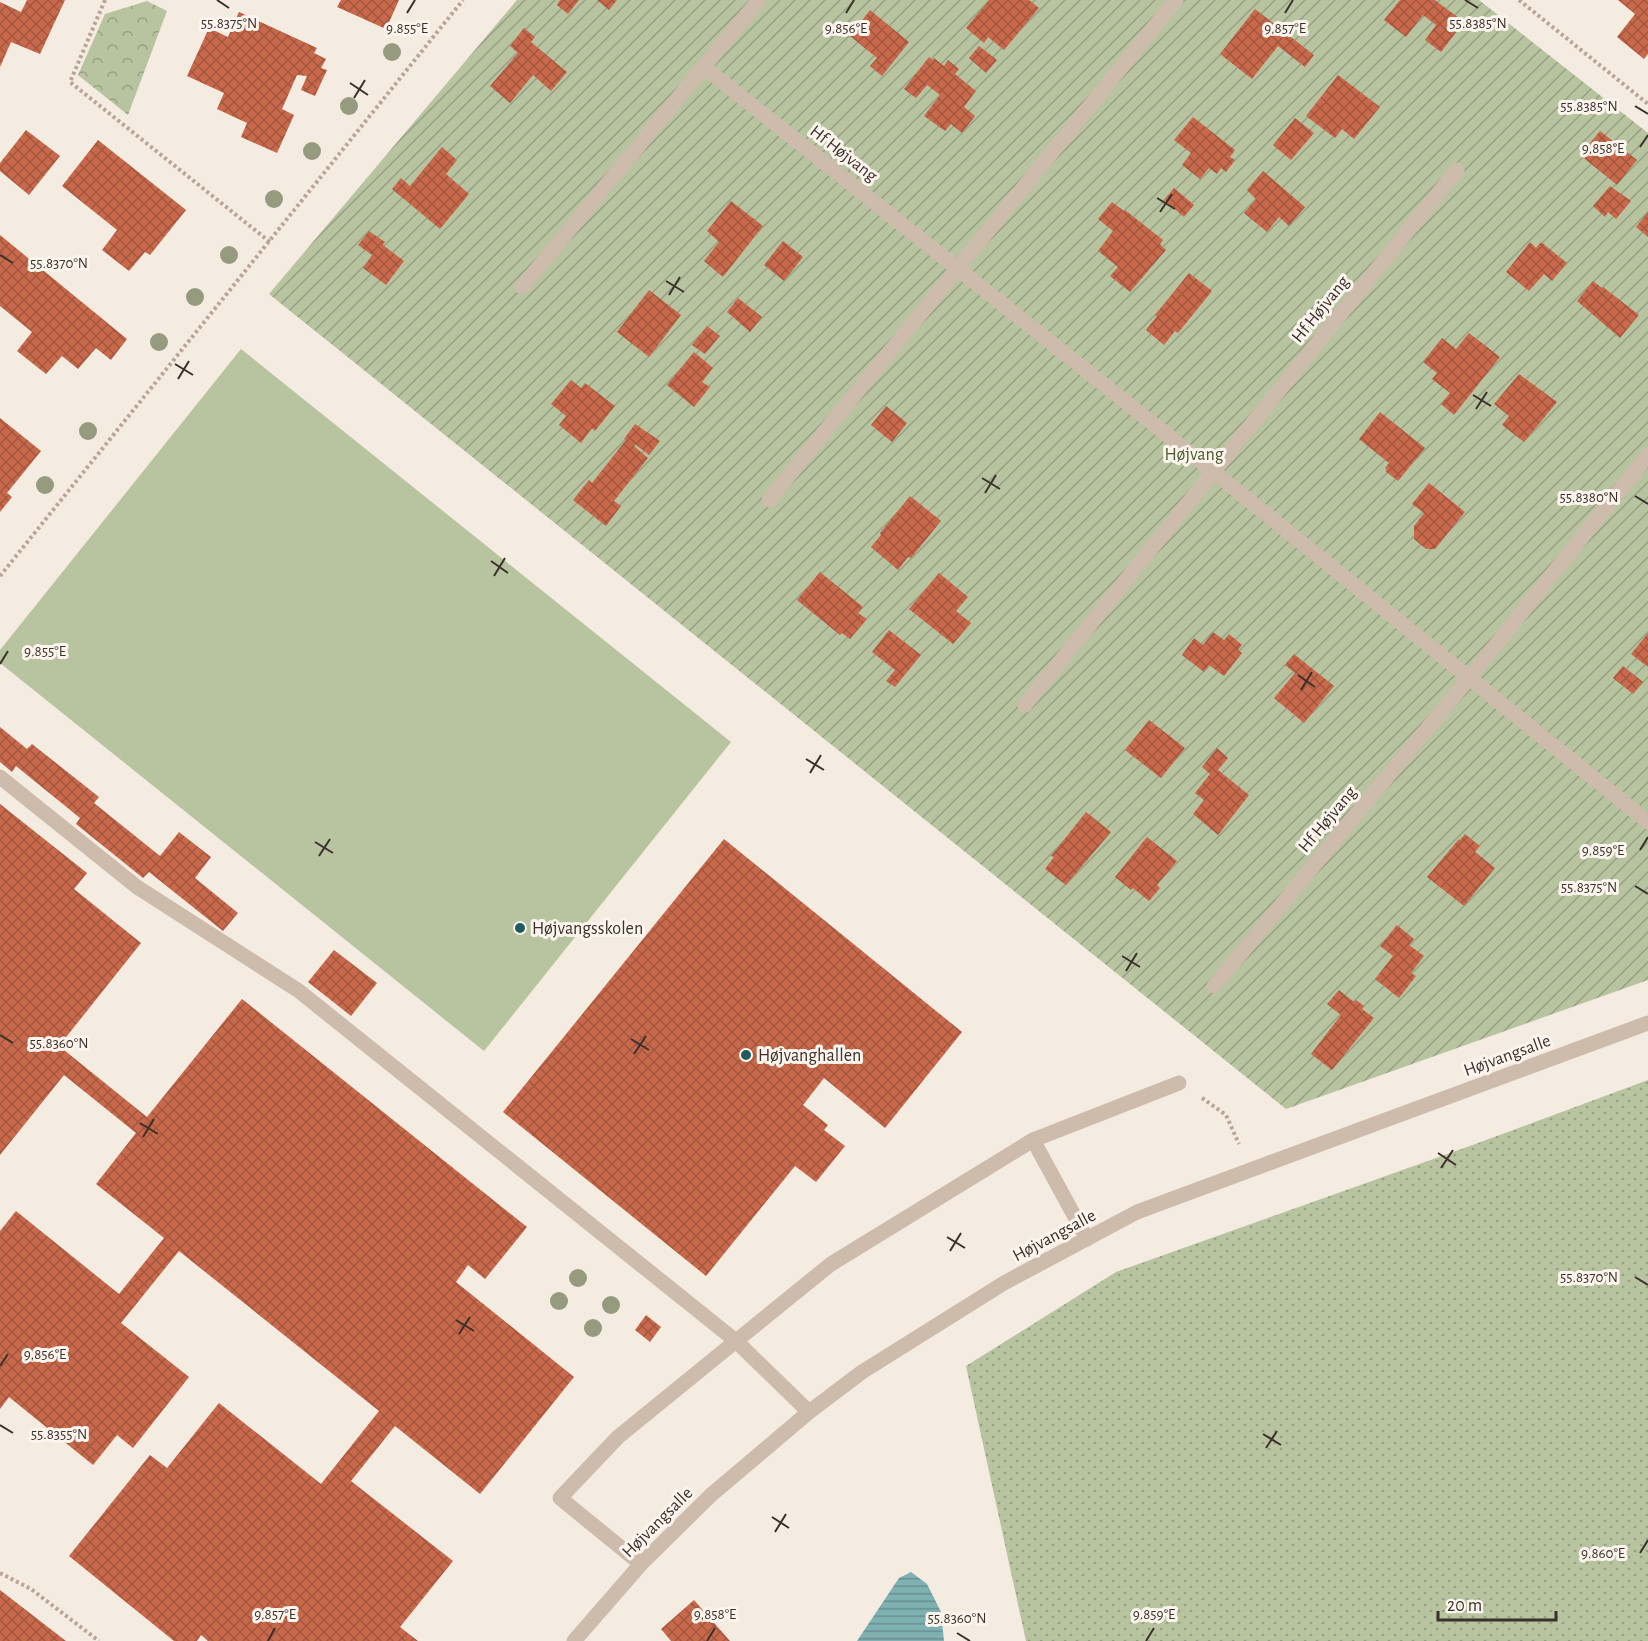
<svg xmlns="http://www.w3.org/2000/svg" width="1648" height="1641" viewBox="0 0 1648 1641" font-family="'Alegreya Sans',sans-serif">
  <defs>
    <pattern id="grass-dots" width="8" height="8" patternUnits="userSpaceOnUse" patternTransform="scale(1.5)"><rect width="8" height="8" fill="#b8c4a0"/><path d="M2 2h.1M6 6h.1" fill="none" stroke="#97a083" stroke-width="1.8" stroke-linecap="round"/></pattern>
    <pattern id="park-crowns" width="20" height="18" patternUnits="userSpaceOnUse" patternTransform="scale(1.5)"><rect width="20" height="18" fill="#b8c4a0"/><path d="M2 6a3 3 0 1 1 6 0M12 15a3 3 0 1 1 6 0" fill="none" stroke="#97a083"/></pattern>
    <pattern id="garden-furrows" width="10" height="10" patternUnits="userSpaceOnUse" patternTransform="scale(1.5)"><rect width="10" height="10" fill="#b8c4a0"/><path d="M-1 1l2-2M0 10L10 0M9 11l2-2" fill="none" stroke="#97a083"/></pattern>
    <pattern id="water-rules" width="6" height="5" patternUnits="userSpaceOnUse" patternTransform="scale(1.5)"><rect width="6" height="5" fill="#7fb0b2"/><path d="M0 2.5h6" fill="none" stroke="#699091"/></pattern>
    <pattern id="building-cross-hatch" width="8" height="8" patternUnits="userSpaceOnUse" patternTransform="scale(1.5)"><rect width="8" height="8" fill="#c8694b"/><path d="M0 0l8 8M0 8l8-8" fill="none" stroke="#a4573f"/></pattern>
  </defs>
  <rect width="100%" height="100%" fill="#f4ebe1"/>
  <!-- grass -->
  <path fill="url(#grass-dots)" d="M1648 1080V1641H1026L966 1366 1116 1272 1467 1147Z"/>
  <!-- park -->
  <path fill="url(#park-crowns)" d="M147 1 167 11 128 115 78 75 105 14Z"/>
  <!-- garden -->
  <path fill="url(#garden-furrows)" d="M517 0H1479L1648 133V980L1286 1109 269 294Z"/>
  <!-- pitch -->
  <path fill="#b8c4a0" d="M241 349 731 742 484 1051 0 663V650Z"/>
  <!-- water -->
  <path fill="url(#water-rules)" d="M911 1572 927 1584 941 1612 944 1641H857L899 1578Z"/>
  <!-- building -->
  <g fill="url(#building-cross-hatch)">
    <path d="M27 0H65L40 54 11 42 0 67V2L21 12Z"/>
    <path d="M341 0H399L386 29 337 7Z"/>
    <path d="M560 0H579L568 14 557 5Z"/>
    <path d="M597 0H617L609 10Z"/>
    <path d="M989 0H1029L1039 8 1004 50 988 37 984 43 966 28Z"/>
    <path d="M1400 0H1435L1464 22 1441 52 1425 40 1436 25 1423 15 1406 37 1384 20Z"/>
    <path d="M1618 0H1648V54L1644 59 1617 37 1635 14Z"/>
    <path d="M1255 9 1314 55 1305 67 1278 46 1252 79 1220 54Z"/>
    <path d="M870 10 909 42 882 76 870 66 877 58 850 36Z"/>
    <path d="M239 12 317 48 314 53 326 59 321 68 327 70 315 96 301 90 307 76 297 75 282 109 294 115 277 153 241 137 247 123 217 109 224 93 187 76 209 28 228 37Z"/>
    <path d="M524 28 535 37 531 42 567 72 551 91 533 75 510 103 490 86 518 53 510 46Z"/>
    <path d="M979 46 997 60 986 73 969 58Z"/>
    <path d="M929 57 933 60 934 58 944 66 948 60 959 69 955 74 976 91 964 107 975 116 962 133 951 124 945 131 924 116 940 95 927 85 916 98 904 89Z"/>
    <path d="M1338 75 1380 107 1354 139 1342 129 1335 138 1306 116Z"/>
    <path d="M1193 117 1235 150 1230 157 1235 160 1226 172 1221 168 1217 174 1209 168 1200 179 1182 165 1191 153 1174 140Z"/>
    <path d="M1295 118 1314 133 1291 160 1273 145Z"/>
    <path d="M26 130 60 156 29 195 0 171V163Z"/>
    <path d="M1600 131 1637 160 1617 185 1580 155Z"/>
    <path d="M98 140 186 210 150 255 145 252 129 271 102 250 117 230 62 186Z"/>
    <path d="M442 147 457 160 446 174 469 194 440 229 392 189 401 178 410 186Z"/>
    <path d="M1263 171 1305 207 1289 226 1279 217 1267 232 1244 213 1256 199 1247 190Z"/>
    <path d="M1610 186 1631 201 1616 219 1608 212 1605 217 1593 206Z"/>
    <path d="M1174 188 1194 205 1184 217 1164 200Z"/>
    <path d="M731 201 763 226 723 277 704 261 719 242 707 231Z"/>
    <path d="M1112 202 1124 211 1125 210 1163 240 1160 244 1166 250 1130 292 1110 276 1118 267 1098 251 1113 231 1098 219Z"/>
    <path d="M1648 212V237L1636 227Z"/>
    <path d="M369 231 385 242 383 245 404 261 386 285 363 268 372 255 358 245Z"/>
    <path d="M0 235 127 339 111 360 96 348 78 369 62 356 46 374 17 351 32 332 0 306Z"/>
    <path d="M783 241 803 257 784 281 764 265Z"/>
    <path d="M1530 242 1536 248 1541 242 1567 263 1552 281 1544 274 1529 291 1506 272Z"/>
    <path d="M1189 273 1212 291 1178 333 1175 331 1164 345 1146 330 1157 316 1155 315Z"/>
    <path d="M1593 281 1602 288 1603 287 1639 315 1620 338 1577 301Z"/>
    <path d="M649 290 681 315 649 357 617 332Z"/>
    <path d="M738 298 762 317 750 332 727 312Z"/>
    <path d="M707 326 720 336 705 354 692 345Z"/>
    <path d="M1469 333 1500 357 1454 415 1441 404 1450 393 1432 379 1437 373 1423 362 1442 338 1456 349Z"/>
    <path d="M694 352 713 368 702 382 710 387 694 407 667 385Z"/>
    <path d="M1519 374 1557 402 1524 442 1502 425 1509 416 1494 404Z"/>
    <path d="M571 380 581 388 585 383 615 406 595 431 592 428 581 443 559 425 566 416 551 404Z"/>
    <path d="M886 406 907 423 892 442 871 425Z"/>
    <path d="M1380 412 1425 448 1398 481 1385 471 1387 470 1385 468 1389 463 1359 439Z"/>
    <path d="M0 418 41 451 7 493 12 497 0 512Z"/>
    <path d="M635 424 660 441 649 455 635 444 634 446 648 458 614 501 621 506 606 526 573 500 589 480 592 483 626 440 624 439Z"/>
    <path d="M1429 483 1465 512 1435 549H1426L1414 539V526L1424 513 1412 504Z"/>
    <path d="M910 496 941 521 911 558 908 557 898 570 871 547 881 535 880 533Z"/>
    <path d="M820 572 863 607 858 613 867 619 850 639 842 633 840 635 797 600Z"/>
    <path d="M939 573 968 597 956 611 971 623 953 644 909 609Z"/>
    <path d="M889 630 921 655 895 687 886 681 895 670 872 652Z"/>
    <path d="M1213 632 1224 640 1229 634 1242 645 1238 650 1242 653 1224 676 1209 665 1204 672 1182 655 1194 638 1203 645Z"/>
    <path d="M1648 633V667L1631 654Z"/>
    <path d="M1294 654 1334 686 1304 723 1274 698 1295 673 1285 665Z"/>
    <path d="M1623 666 1643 682 1633 694 1613 678Z"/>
    <path d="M1149 720 1185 748 1161 778 1125 750Z"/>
    <path d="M0 727 27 749 32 744 99 797 94 803 160 856 179 832 211 857 195 878 238 913 223 931 149 872 143 878 76 824 80 818 16 766 12 772 0 762Z"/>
    <path d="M1217 748 1228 758 1218 770 1249 795 1218 835 1193 814 1204 800 1195 793 1210 774 1202 767Z"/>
    <path d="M0 804 87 873 74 889 141 943 59 1046 147 1117 242 999 527 1227 485 1279 468 1265 456 1282 574 1377 480 1494 395 1426 351 1481 453 1561 400 1627 418 1641H208L201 1635 197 1641H174L69 1556 150 1455 167 1468 219 1403 321 1484 379 1411 179 1251 121 1323 189 1377 133 1448 117 1435 93 1465 9 1397 0 1409V1231L16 1211 119 1294 164 1238 96 1184 136 1133 64 1075 0 1155Z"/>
    <path d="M1086 812 1111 832 1066 885 1045 869 1054 857 1051 856Z"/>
    <path d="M1465 834 1480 846 1475 852 1495 868 1464 906 1427 877 1459 839 1460 840Z"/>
    <path d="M1147 837 1177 861 1157 885 1160 888 1149 901 1133 888 1131 890 1115 877Z"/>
    <path d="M724 839 962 1032 885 1128 824 1078 803 1105 828 1125 824 1130 845 1146 816 1182 795 1166 706 1276 503 1112Z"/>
    <path d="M1397 925 1414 939 1409 945 1424 956 1411 973 1416 976 1399 998 1375 979 1393 956 1380 946Z"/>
    <path d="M334 950 377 983 351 1016 308 982Z"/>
    <path d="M1339 990 1354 1002 1356 1000 1364 1006 1362 1009 1374 1018 1332 1070 1311 1054 1341 1015 1327 1004Z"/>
    <path d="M646 1315 661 1327 650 1342 635 1330Z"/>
    <path d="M0 1590 66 1641H0Z"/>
    <path d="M694 1600 730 1641H671L661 1629Z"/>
  </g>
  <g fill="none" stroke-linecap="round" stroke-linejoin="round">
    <!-- path -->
    <g stroke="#b9a596" stroke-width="4" stroke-dasharray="3 3" stroke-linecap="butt">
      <path d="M105 0 70 82 270 242"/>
      <path d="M1519 0 1648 104"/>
      <path d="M0 576 463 0"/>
      <path d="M1202 1098 1226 1115 1239 1144"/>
      <path d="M0 1573 31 1589 99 1641"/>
    </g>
    <!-- minor -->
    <g stroke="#cdbbac" stroke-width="15">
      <path d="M705 68 1214 472 1648 822"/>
      <path d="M522 287 759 0"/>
      <path d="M769 500 1176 0"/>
      <path d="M1025 705 1457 170"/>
      <path d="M0 777 137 887 299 991 736 1341 618 1437 560 1498 641 1564"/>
      <path d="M1214 986 1470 677 1648 455"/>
      <path d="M1033 1140 1179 1083"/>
      <path d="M809 1412 736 1341 831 1264 1033 1140 1087 1239"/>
      <path d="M574 1641 641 1564 711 1495 809 1412 862 1372 1004 1283 1137 1212 1648 1023"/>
    </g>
  </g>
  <!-- trees -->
  <g fill="#969b7f">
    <circle cx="392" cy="52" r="9"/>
    <circle cx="349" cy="106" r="9"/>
    <circle cx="312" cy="151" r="9"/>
    <circle cx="274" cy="199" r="9"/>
    <circle cx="229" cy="255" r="9"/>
    <circle cx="195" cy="297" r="9"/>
    <circle cx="159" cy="342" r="9"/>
    <circle cx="88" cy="431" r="9"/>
    <circle cx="45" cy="485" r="9"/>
    <circle cx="578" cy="1278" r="9"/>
    <circle cx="559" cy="1301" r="9"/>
    <circle cx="611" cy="1305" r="9"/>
    <circle cx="593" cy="1328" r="9"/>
  </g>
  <!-- ticks -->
  <path fill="none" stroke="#3b302b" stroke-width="2" d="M217 0 229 8M1465 0 1478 8M407 13 415 0M846 13 854 0M1285 13 1293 0M350 83 368 95M354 98 365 80M1635 106 1648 114M1640 147 1648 135M1157 198 1175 209M1160 212 1172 194M0 255 13 263M666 281 684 292M669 295 680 277M175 364 193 375M178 379 189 361M1473 395 1491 406M1476 409 1487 392M982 478 1000 489M985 493 996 475M1635 496 1648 504M491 561 508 573M494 576 505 558M0 664 8 651M1298 675 1315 687M1301 690 1312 672M806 759 824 770M810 773 821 755M315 842 333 853M1640 850 1648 837M319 856 330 839M1635 886 1648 894M1122 956 1140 967M1126 971 1137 953M0 1035 13 1043M631 1039 649 1050M634 1054 646 1036M140 1123 158 1134M143 1137 154 1119M1438 1153 1456 1165M1441 1168 1453 1150M947 1237 965 1248M950 1251 961 1233M1635 1277 1648 1285M456 1320 474 1331M459 1334 470 1317M0 1366 8 1354M0 1425 13 1433M1263 1434 1281 1445M1266 1448 1277 1431M772 1517 789 1528M775 1532 786 1514M1640 1553 1648 1540M957 1633 970 1641M268 1641 275 1628M707 1641 715 1628M1146 1641 1154 1628"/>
  <!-- markers -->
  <g fill="#1f5a5e" stroke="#fbf5ee" stroke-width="2">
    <circle cx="520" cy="928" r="6"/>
    <circle cx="746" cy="1055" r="6"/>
  </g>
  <g text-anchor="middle" stroke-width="6" stroke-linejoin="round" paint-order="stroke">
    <!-- street labels -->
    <g font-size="18" fill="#3b302b" stroke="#fbf5ee">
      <text transform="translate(844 153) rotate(38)" y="6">Hf Højvang</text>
      <text transform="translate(1320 309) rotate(-51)" y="6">Hf Højvang</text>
      <text transform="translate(1327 819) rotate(-50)" y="6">Hf Højvang</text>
      <text transform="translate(1507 1055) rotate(-20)" y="6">Højvangsalle</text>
      <text transform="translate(1054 1235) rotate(-28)" y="6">Højvangsalle</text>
      <text transform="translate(657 1522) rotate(-45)" y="6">Højvangsalle</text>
    </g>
    <!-- park labels -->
    <g font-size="18" fill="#4a5a2e" stroke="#fbf5ee">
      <text x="1194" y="460">Højvang</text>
    </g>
    <!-- poi labels -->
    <g font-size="18" fill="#3b302b" stroke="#fbf5ee" text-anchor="start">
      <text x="532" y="934">Højvangsskolen</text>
      <text x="758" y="1061">Højvanghallen</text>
    </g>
  </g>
  <g font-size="15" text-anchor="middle" fill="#3b302b" stroke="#fbf5ee" stroke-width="6" stroke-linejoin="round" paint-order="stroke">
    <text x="229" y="28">55.8375°N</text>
    <text x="1478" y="28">55.8385°N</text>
    <text x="407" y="33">9.855°E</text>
    <text x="846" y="33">9.856°E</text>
    <text x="1285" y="33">9.857°E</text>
    <text x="1589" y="111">55.8385°N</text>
    <text x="1603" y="153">9.858°E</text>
    <text x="59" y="268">55.8370°N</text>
    <text x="1589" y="502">55.8380°N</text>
    <text x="45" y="656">9.855°E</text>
    <text x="1603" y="855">9.859°E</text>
    <text x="1589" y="892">55.8375°N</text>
    <text x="59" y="1048">55.8360°N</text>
    <text x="1589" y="1282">55.8370°N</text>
    <text x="45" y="1359">9.856°E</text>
    <text x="59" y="1439">55.8355°N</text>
    <text x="1603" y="1558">9.860°E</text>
    <text x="275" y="1619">9.857°E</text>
    <text x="715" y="1619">9.858°E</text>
    <text x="1154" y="1619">9.859°E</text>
    <text x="957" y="1623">55.8360°N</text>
  </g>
  <!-- scale -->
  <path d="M1438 1611v9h118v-9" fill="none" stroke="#3b302b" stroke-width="3"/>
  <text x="1447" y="1611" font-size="18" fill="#3b302b" stroke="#fbf5ee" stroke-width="4.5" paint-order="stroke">20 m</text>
</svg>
